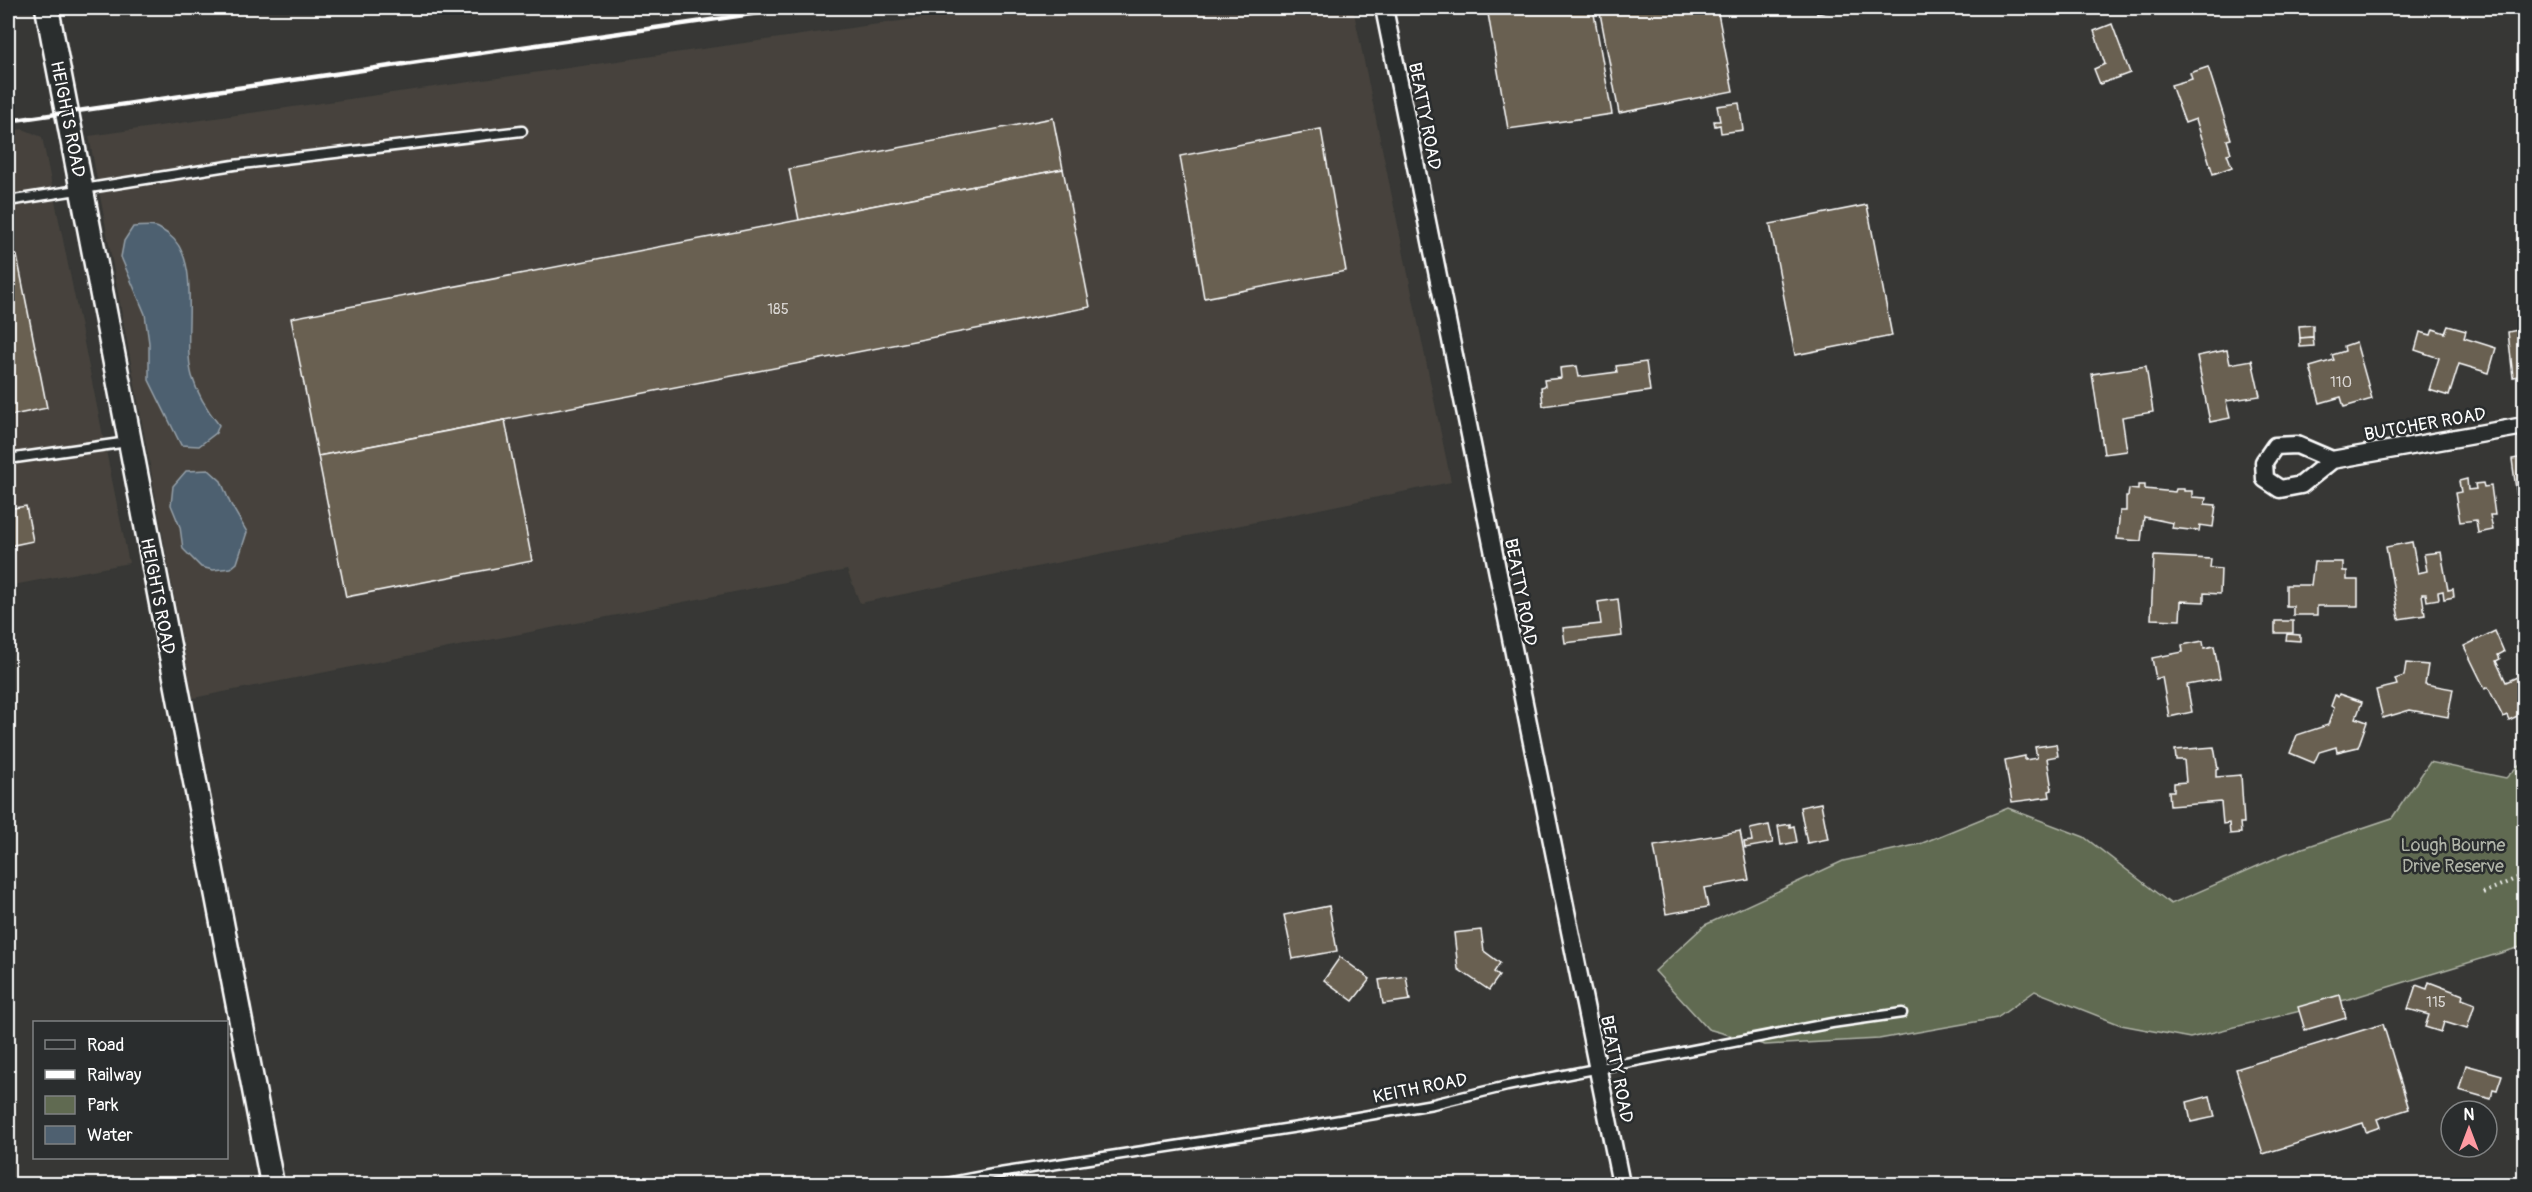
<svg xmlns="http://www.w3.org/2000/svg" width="2532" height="1192" viewBox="0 0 2532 1192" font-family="Pangolin,sans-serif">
  <rect width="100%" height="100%" fill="#373735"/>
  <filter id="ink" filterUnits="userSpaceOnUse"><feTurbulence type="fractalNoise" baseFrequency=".0167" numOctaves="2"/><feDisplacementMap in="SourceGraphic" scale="12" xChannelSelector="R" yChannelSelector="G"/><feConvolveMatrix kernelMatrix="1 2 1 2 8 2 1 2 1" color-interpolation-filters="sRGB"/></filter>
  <g filter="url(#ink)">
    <!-- built -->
    <g fill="#46433d">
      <path d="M992 8H1353L1451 482 860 603 847 570 193 698 89 136Z"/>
      <path d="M23 129 42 137 129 563 8 586V131Z"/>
    </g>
    <!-- green -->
    <path fill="#606a51" stroke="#b0b4a8" stroke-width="1.5" d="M2524 760V946L2349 999 2190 1038 2121 1025 2035 991 1997 1018 1879 1039 1765 1045 1708 1029 1655 971 1705 925 1843 861 1920 844 2008 808 2084 837 2171 904 2285 854 2392 818 2430 762 2506 778Z"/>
    <!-- water -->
    <g fill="#4e6070" stroke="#95a0a9" stroke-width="1.5">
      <path d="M133 227C140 227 149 225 156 227 160 228 164 232 168 234 204 260 181 336 192 376 197 393 208 411 219 425L216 433 199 446 181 445 149 380V343L145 314 121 257 124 241Z"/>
      <path d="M209 470 221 481 230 503 247 532 237 563 231 568 213 570 201 567 183 549 180 527 171 505 173 486 186 471Z"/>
    </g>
    <!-- building -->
    <g fill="#696051" stroke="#fff" stroke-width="1.5">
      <path d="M1487 8H1593L1612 114 1508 129Z"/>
      <path d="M1599 8H1717L1733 91 1619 113Z"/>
      <path d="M1816 8H1839V9L1817 14Z"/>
      <path d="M2112 24 2130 73 2100 84 2094 69 2105 64 2094 31Z"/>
      <path d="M2208 67 2231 139 2227 140 2231 153 2227 154 2232 167 2213 174 2196 119 2185 123 2171 85 2192 79 2190 73Z"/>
      <path d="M1739 103 1743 130 1721 133 1720 125 1715 126 1714 121H1720L1717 106Z"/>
      <path d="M1053 118 1063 169 799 220 789 169Z"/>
      <path d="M1321 129 1346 271 1204 298 1180 156Z"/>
      <path d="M1063 169 1090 307 318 456 291 318Z"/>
      <path d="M1867 205 1892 336 1795 355 1770 224Z"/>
      <path d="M17 256 47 408 8 416V258Z"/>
      <path d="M2313 325V337L2300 338 2299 326Z"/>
      <path d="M2448 326 2466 331 2464 338 2496 348 2489 373 2459 364 2449 396 2429 390 2439 358 2415 350 2420 332 2431 335 2433 329 2445 333Z"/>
      <path d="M2522 329 2524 335V375L2513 377 2508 332Z"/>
      <path d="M2313 337 2314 346 2300 347V338Z"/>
      <path d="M2356 342 2372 399 2344 407 2341 397 2320 403 2310 367 2334 360 2332 355 2345 351 2344 346Z"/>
      <path d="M2227 350 2230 364 2252 360 2260 396 2226 401 2230 418 2210 422 2197 356Z"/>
      <path d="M1646 362 1650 391 1543 406 1541 387 1545 386 1544 380 1561 378 1560 368 1577 366 1579 377 1617 372 1616 366Z"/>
      <path d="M2146 366 2153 412 2122 417 2127 451 2104 454 2092 374Z"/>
      <path d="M505 420 532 561 346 597 318 456Z"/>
      <path d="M2524 457V524V518L2520 519 2512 459Z"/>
      <path d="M2467 479 2468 490 2476 489 2475 484 2483 483 2484 487 2491 486 2495 515H2490L2493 530 2478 533 2476 520 2460 522 2455 493 2461 492 2459 481Z"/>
      <path d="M2138 485H2145V489L2175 492 2176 489H2184V491H2192V497L2206 498 2205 504 2216 505 2213 527 2200 525 2199 531 2172 528 2173 523 2144 517 2141 541 2117 539 2120 511H2126V496H2128L2129 489 2138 490Z"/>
      <path d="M26 506 33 541 9 546 8 509Z"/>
      <path d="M2412 542 2418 573 2427 571 2424 554 2441 552 2448 590 2453 589 2454 597 2444 599 2443 591 2438 592 2439 599 2427 601 2426 594H2422L2425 615 2399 619 2386 547Z"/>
      <path d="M2154 556 2211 559 2210 568 2221 569 2220 594 2204 593V602L2181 601 2180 620 2151 619Z"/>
      <path d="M2314 562H2343V571H2347V580H2358V606H2317V615H2293V606H2286V585H2311Z"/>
      <path d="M1618 599 1622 636 1565 643 1563 628 1601 624 1598 602Z"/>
      <rect x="2275" y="621" width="18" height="12"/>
      <path d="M2495 631 2504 652 2498 655 2500 659 2496 661 2506 682 2524 674V713L2509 720 2507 715 2503 717 2488 687 2485 689 2464 646Z"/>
      <path d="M2287 634 2300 635V641L2286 640Z"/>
      <path d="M2203 641 2204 648 2214 646 2220 679 2187 685 2192 712 2169 717 2162 677 2156 679 2152 658 2183 652 2182 645Z"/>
      <path d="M2406 663 2428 665 2425 684 2453 689 2448 717 2410 710 2383 718 2376 690 2397 685 2395 679 2404 676Z"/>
      <path d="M2339 694 2362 702 2356 718 2367 722 2358 747 2337 752 2336 747 2319 752 2314 763 2290 753 2297 735 2328 725 2334 708 2331 706 2335 695 2338 697Z"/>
      <path d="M2056 744 2058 756 2047 758 2052 790 2049 791 2050 797 2012 802 2005 760 2025 756V760L2037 758 2035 747Z"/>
      <path d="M2214 747 2218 769 2216 770V777L2241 775 2244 823H2240L2241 833 2230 834 2229 823 2223 824 2221 802 2170 806 2169 791H2174V783L2186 782 2184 760H2176L2175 750Z"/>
      <path d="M1821 803 1828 839 1807 843 1800 807Z"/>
      <path d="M1790 824V827L1794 826 1797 842 1781 845 1778 826Z"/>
      <path d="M1769 825 1773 843 1745 848 1744 842 1752 841 1750 829Z"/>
      <path d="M1740 831 1749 880 1704 888 1708 907 1666 914 1654 846Z"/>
      <path d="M1329 906 1337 951 1293 959 1284 915Z"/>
      <path d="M1481 930 1484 951 1500 963 1494 972 1499 976 1489 990 1458 969 1454 933Z"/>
      <path d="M1340 957 1370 979 1353 1001 1324 980Z"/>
      <path d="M1406 976 1410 1000 1383 1004 1379 980Z"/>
      <path d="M2429 982 2463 995 2462 999 2475 1004 2467 1029 2444 1022 2441 1032 2425 1027 2429 1015 2408 1009 2416 985 2427 989Z"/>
      <path d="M2340 995 2346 1018 2305 1030 2298 1007Z"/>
      <path d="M2383 1024 2409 1109 2377 1119 2380 1127 2366 1132 2363 1123 2263 1154 2236 1069Z"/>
      <path d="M2466 1065 2502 1075 2497 1090 2493 1089 2491 1099 2459 1090Z"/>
      <path d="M2210 1096 2215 1117 2191 1122 2187 1102Z"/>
      <path d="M192 1176 194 1184H160V1182Z"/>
    </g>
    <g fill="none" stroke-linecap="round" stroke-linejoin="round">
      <defs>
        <g id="lane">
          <path d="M8 201 234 165 522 131"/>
          <path d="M8 459 128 442"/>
          <path d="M942 1184 993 1174 1311 1125 1433 1104 1507 1086 1832 1023 1902 1013"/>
        </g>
        <g id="street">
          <path d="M1384 8 1621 1184"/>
          <path d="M2332 460 2297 445 2275 446 2264 462 2265 479 2280 489 2301 485 2332 460 2524 426"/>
        </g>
        <path id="secondary" d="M47 8 272 1184"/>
      </defs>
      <!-- lane casing -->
      <use href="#lane" stroke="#fff" stroke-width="13"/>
      <!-- street casing -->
      <use href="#street" stroke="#fff" stroke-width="21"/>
      <!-- secondary casing -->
      <use href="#secondary" stroke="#fff" stroke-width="27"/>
      <!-- path -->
      <path stroke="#fff" stroke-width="4" stroke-dasharray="1.5 4.5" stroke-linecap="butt" d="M2483 893 2524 875"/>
      <!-- lane -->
      <use href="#lane" stroke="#2a2d2e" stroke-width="8"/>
      <!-- street -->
      <use href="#street" stroke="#2a2d2e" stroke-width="16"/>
      <!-- secondary -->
      <use href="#secondary" stroke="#2a2d2e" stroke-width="22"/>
      <!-- rail -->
      <path stroke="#fff" stroke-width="4.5" d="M8 121 794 8"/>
    </g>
  </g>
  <g text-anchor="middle" stroke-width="5" stroke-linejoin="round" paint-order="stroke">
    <!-- number labels -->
    <g font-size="15" fill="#dad7d4">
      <text x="778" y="314">185</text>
      <text x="2341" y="387">110</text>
      <text x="2436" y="1007">115</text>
    </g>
    <!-- street labels -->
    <g font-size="18" fill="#fff" stroke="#2a2d2e">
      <text transform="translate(1425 116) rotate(79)" y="6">BEATTY ROAD</text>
      <text transform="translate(68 119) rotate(79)" y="6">HEIGHTS ROAD</text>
      <text transform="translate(2425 424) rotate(-10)" y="6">BUTCHER ROAD</text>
      <text transform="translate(1521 592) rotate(79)" y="6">BEATTY ROAD</text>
      <text transform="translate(158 596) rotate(79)" y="6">HEIGHTS ROAD</text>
      <text transform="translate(1617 1069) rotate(79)" y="6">BEATTY ROAD</text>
      <text transform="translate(1420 1088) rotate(-11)" y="6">KEITH ROAD</text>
    </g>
    <!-- park labels -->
    <g font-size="18" fill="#b0b4a8" stroke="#2a2d2e">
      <text x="2453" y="851">Lough Bourne<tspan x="2453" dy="21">Drive Reserve</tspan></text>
    </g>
  </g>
  <!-- margin -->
  <rect width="2532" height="1192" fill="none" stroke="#2a2d2e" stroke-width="30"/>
  <rect x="15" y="15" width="2502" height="1162" fill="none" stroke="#fff" stroke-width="2" filter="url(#ink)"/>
  <!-- legend -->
  <rect x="33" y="1021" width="195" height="138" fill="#2a2d2e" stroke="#7f8182" stroke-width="1.5"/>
  <rect x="45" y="1040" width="30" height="9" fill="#2a2d2e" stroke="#7f8182" stroke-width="1.5"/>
  <text x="87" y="1051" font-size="18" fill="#ffffff">Road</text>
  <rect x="45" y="1070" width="30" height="9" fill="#ffffff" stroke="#7f8182" stroke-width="1.5"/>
  <text x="87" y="1081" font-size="18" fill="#ffffff">Railway</text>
  <rect x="45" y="1096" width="30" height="18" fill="#606a51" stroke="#7f8182" stroke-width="1.5"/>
  <text x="87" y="1111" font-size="18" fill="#ffffff">Park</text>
  <rect x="45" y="1126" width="30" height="18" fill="#4e6070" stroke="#7f8182" stroke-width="1.5"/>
  <text x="87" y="1141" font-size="18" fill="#ffffff">Water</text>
  <!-- north arrow -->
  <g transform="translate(2469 1129)"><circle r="28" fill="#2a2d2e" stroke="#7f8182" stroke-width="1.5"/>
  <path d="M0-4.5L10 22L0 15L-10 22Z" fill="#ff9aa2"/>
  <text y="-9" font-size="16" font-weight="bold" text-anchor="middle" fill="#ffffff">N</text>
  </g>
</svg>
